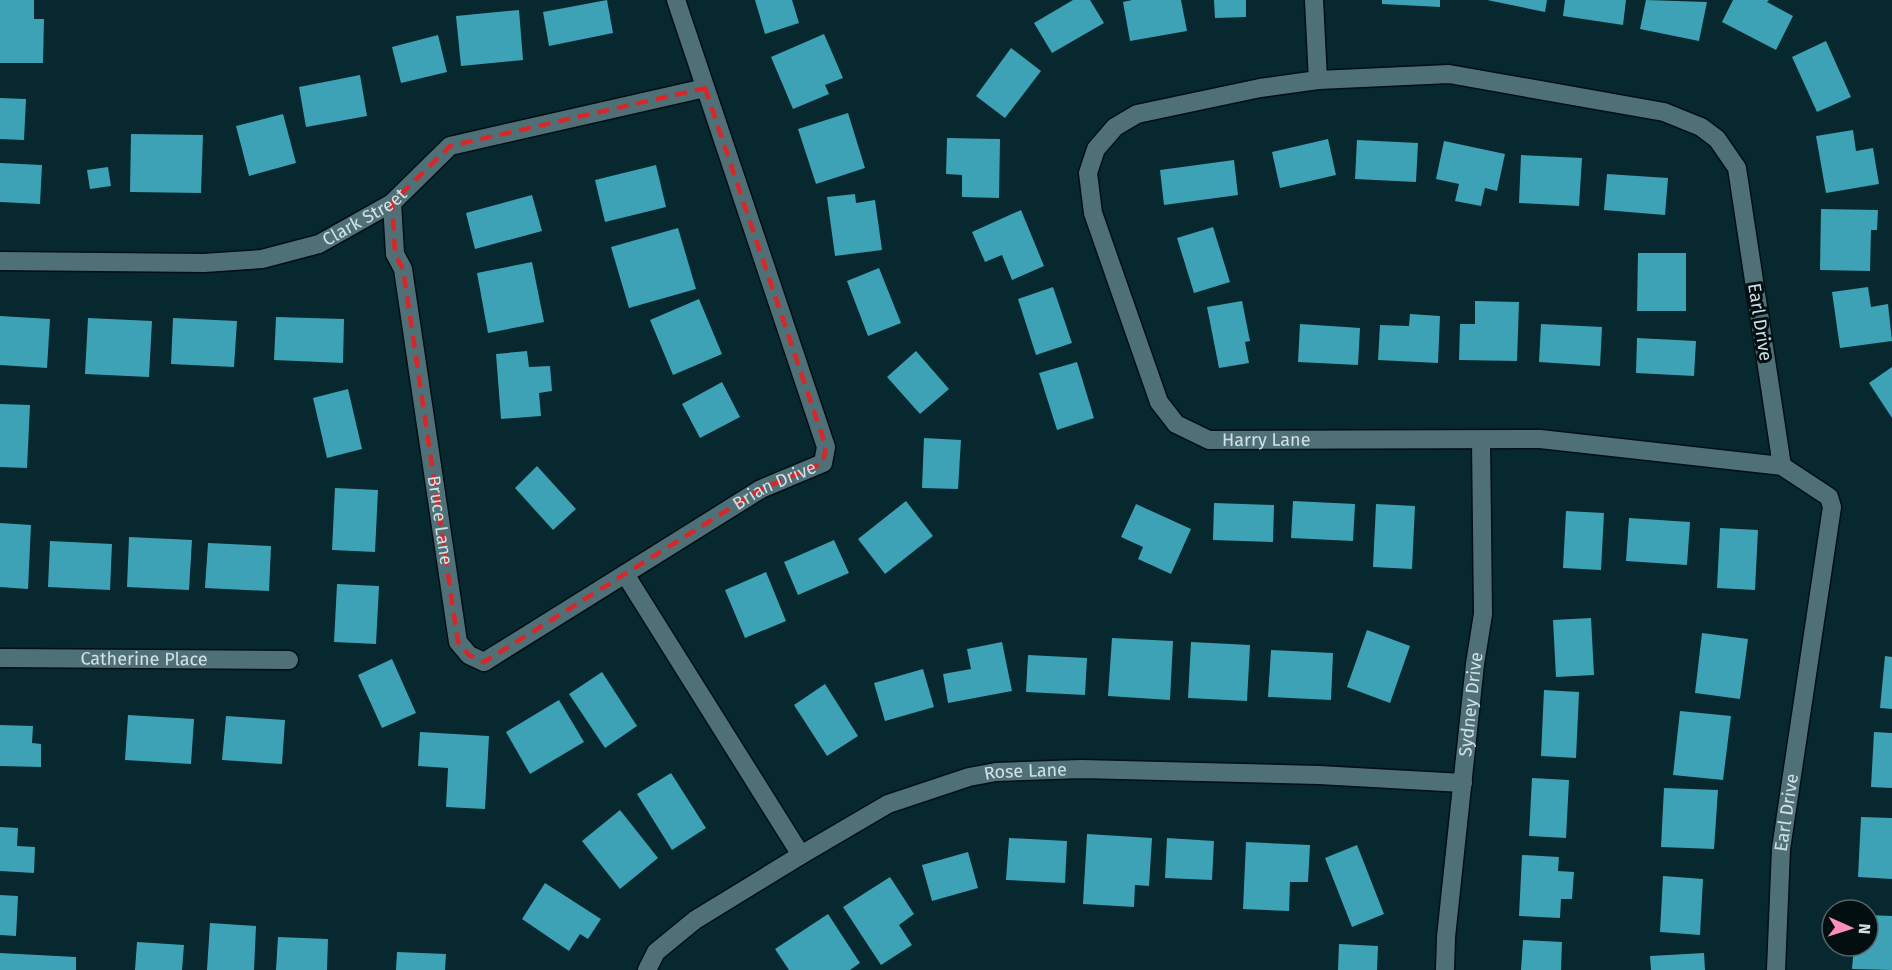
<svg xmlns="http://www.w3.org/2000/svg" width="1892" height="970" viewBox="0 0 1892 970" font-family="'Fira Sans',sans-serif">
  <rect width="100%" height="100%" fill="#07282e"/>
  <!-- building -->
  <g fill="#3da2b5">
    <path d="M0 0H34V19H44L43 63H0Z"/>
    <path d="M607 0 613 33 549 46 543 12Z"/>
    <path d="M755 0H792L799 23 765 34Z"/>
    <path d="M1073 0H1090L1104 23 1052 53 1034 23Z"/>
    <path d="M1132 0H1181L1187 31 1130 41 1123 2Z"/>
    <path d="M1214 0H1246V17L1215 18Z"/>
    <path d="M1382 0H1440V7L1382 4Z"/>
    <path d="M1487 0H1547L1545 12Z"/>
    <path d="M1565 0H1626L1623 25 1563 16Z"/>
    <path d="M1646 0 1707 2 1699 41 1640 29Z"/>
    <path d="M1733 0H1769L1767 2 1793 16 1776 50 1722 22Z"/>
    <path d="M519 10 523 60 461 66 456 16Z"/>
    <path d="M824 34 843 78 825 85 829 94 793 109 771 57Z"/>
    <path d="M438 35 447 72 401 83 392 47Z"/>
    <path d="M1826 41 1851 97 1817 112 1792 57Z"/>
    <path d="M1011 48 1041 71 1005 118 976 96Z"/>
    <path d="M360 75 367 116 306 127 299 87Z"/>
    <path d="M0 98 26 99 24 140 0 139Z"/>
    <path d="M848 113 865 168 816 184 798 129Z"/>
    <path d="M283 114 296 163 249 176 236 126Z"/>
    <path d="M1853 130 1856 151 1873 148 1879 184 1826 193 1816 136Z"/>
    <path d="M131 134 203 135 201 193 130 192Z"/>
    <path d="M947 138 1000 139 999 198 962 197V175L946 174Z"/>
    <path d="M1328 139 1336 175 1280 188 1272 152Z"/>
    <path d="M1357 140 1418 143 1416 182 1355 179Z"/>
    <path d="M1444 141 1505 154 1497 191 1485 188 1481 206 1455 201 1459 184 1436 179Z"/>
    <path d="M1521 155 1582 158 1579 206 1519 203Z"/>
    <path d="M1234 160 1238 195 1164 205 1160 170Z"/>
    <path d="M0 163 42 165 40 204 0 202Z"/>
    <path d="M656 165 666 207 605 222 595 180Z"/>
    <path d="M108 167 111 186 90 189 87 170Z"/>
    <path d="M1607 174 1668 178 1665 215 1604 210Z"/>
    <path d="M855 194 856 203 875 200 882 250 835 256 827 197Z"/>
    <path d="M532 195 542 231 475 249 466 213Z"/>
    <path d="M1821 209 1878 210 1877 230H1871L1870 271 1820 270Z"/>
    <path d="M1021 210 1044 266 1012 280 1002 255 985 262 972 232Z"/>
    <path d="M1213 227 1230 282 1194 293 1177 238Z"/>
    <path d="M678 228 696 289 629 308 611 247Z"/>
    <path d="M1638 253H1686V311H1637Z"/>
    <path d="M532 262 544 322 488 333 477 273Z"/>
    <path d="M879 268 901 323 868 336 847 281Z"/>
    <path d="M1053 287 1072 343 1036 355 1018 299Z"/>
    <path d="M1868 287 1871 307 1888 304 1892 341 1840 348 1832 292Z"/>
    <path d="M699 299 722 354 673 375 650 320Z"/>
    <path d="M1242 301 1250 341 1245 342 1249 363 1219 368 1207 307Z"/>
    <path d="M1475 301 1519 302 1517 361 1459 360 1460 324H1475Z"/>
    <path d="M1410 314 1440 316 1438 363 1378 360 1380 325 1409 326Z"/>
    <path d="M0 316 50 319 47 368 0 365Z"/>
    <path d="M276 317 344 319 343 363 274 360Z"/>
    <path d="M88 318 152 321 149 377 85 374Z"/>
    <path d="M173 318 237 321 234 367 171 364Z"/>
    <path d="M1300 324 1360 328 1358 365 1298 362Z"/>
    <path d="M1541 324 1602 327 1600 366 1539 362Z"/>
    <path d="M1637 338 1696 341 1694 376 1636 373Z"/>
    <path d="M527 351 529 367 550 366 552 391 539 393 541 416 501 419 496 354Z"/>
    <path d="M916 351 949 389 920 414 887 377Z"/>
    <path d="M1077 362 1094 418 1057 430 1039 373Z"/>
    <path d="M1892 367V418L1869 383Z"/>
    <path d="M722 382 740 417 700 438 682 404Z"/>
    <path d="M348 389 362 449 327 458 313 398Z"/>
    <path d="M0 404 30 405 27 468 0 467Z"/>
    <path d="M924 438 961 440 958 489 922 488Z"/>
    <path d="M537 466 576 509 553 530 515 488Z"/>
    <path d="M335 488 378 490 375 552 332 550Z"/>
    <path d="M906 501 933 536 885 574 858 539Z"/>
    <path d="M1293 501 1355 504 1353 541 1291 538Z"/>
    <path d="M1214 503 1274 505 1273 542 1213 540Z"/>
    <path d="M1136 504 1191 529 1171 574 1138 559 1143 547 1121 537Z"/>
    <path d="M1376 504 1415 506 1412 569 1373 567Z"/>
    <path d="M1566 511 1604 513 1601 570 1563 568Z"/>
    <path d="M1629 518 1690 522 1687 565 1626 561Z"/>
    <path d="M0 523 31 525 28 589 0 587Z"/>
    <path d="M1720 528 1758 530 1755 590 1717 588Z"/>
    <path d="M129 537 192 540 189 590 127 587Z"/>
    <path d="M834 540 849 573 798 595 784 562Z"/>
    <path d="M50 541 112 544 110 590 48 587Z"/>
    <path d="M208 543 271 546 269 591 205 588Z"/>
    <path d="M766 572 786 621 745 638 725 590Z"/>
    <path d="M337 584 379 586 376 644 334 642Z"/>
    <path d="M1591 618 1594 675 1556 677 1553 620Z"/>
    <path d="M1367 630 1410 646 1390 703 1347 687Z"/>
    <path d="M1702 633 1748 639 1740 699 1695 693Z"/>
    <path d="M1112 638 1173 641 1170 700 1108 696Z"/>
    <path d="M1002 642 1012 691 948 703 943 674 971 669 967 649Z"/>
    <path d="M1191 642 1250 645 1247 701 1188 698Z"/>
    <path d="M1271 650 1333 653 1331 700 1268 697Z"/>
    <path d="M1028 655 1087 658 1085 695 1026 692Z"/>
    <path d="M1885 656 1892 657V709L1880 708Z"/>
    <path d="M392 659 416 713 382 728 358 675Z"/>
    <path d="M923 669 934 707 885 721 874 683Z"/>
    <path d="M602 672 637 726 605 748 569 694Z"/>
    <path d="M825 684 858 736 827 756 794 705Z"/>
    <path d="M1544 690 1579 692 1576 758 1541 756Z"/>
    <path d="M559 700 584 742 530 774 506 732Z"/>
    <path d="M1680 711 1731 716 1723 780 1673 775Z"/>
    <path d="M128 715 194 719 191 764 125 760Z"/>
    <path d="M226 716 285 720 282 764 222 760Z"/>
    <path d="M0 725 33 726 32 743 41 744V767L0 766Z"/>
    <path d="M420 732 489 736 485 809 446 807 448 768 418 766Z"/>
    <path d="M1874 732 1892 733V788L1871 787Z"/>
    <path d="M671 773 706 828 672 850 637 794Z"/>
    <path d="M1532 778 1569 780 1566 838 1529 836Z"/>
    <path d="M1664 788 1718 790 1714 849 1661 847Z"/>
    <path d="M620 810 658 858 620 889 582 841Z"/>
    <path d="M1861 817 1892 818V879L1858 877Z"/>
    <path d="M0 827 18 828 17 846 35 847 34 873 0 871Z"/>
    <path d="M1087 834 1152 838 1149 886 1135 885 1134 907 1083 904Z"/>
    <path d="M1009 838 1067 841 1065 883 1006 880Z"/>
    <path d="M1167 838 1214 841 1212 880 1165 878Z"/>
    <path d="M1246 842 1310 845 1308 882H1290L1289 911 1243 909Z"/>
    <path d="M1357 845 1384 914 1352 927 1325 858Z"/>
    <path d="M968 852 978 888 932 901 922 865Z"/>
    <path d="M1522 855 1559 857 1558 871 1574 872 1572 899H1561L1560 918 1519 916Z"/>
    <path d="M1663 876 1703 879 1700 935 1660 932Z"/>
    <path d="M890 877 914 914 899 925 912 945 881 965 843 907Z"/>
    <path d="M545 883 601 919 588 939 580 934 569 951 522 919Z"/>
    <path d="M0 895 18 896 16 936 0 935Z"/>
    <path d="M828 914 860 963 850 970H789L775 949Z"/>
    <path d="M1868 915 1892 916V970L1852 969 1854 946H1868Z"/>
    <path d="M210 923 256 926 254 970H207Z"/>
    <path d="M278 937 328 939 327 970H276Z"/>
    <path d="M1523 940 1562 942 1561 970H1521Z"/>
    <path d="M137 942 184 945 182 970H135Z"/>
    <path d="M1339 944 1378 946 1377 970H1338Z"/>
    <path d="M397 952 446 954 445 970H396Z"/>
    <path d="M0 953 76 957V970H0Z"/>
    <path d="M1704 953 1705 970H1651L1650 956Z"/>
  </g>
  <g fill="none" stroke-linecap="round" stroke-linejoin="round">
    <defs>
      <g id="street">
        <path d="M1314 0 1318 80"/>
        <path id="s1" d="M392 203 395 254 403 269 458 642 469 655 484 662 761 489 823 463 826 447 676 0"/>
        <path id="s2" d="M0 261 204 263 262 259 319 244 392 203 450 146 705 88"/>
        <path d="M625 574 801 855"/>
        <path id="s3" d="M0 658 289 660"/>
        <path id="s4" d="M647 970 656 952 695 920 801 855 888 804 969 777 996 772 1081 769 1319 775 1463 783"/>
        <path id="s5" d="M1445 970 1446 937 1475 664 1483 614 1481 440"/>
        <path id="s6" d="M1776 970 1781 849 1832 507 1829 497 1782 466 1737 168 1717 139 1701 127 1664 112 1449 74 1318 80 1260 88 1137 114 1115 127 1096 149 1088 173 1093 213 1159 402 1176 424 1209 440 1540 439 1782 466"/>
      </g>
    </defs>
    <!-- street casing -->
    <use href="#street" stroke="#000f14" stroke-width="21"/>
    <!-- street -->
    <use href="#street" stroke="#507078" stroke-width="18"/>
  </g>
  <!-- marked area -->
  <path fill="none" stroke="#d62828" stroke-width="4.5" stroke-dasharray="12 8" stroke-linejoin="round" d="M705 88 826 447 823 463 761 489 484 662 469 655 458 642 403 269 395 254 392 203 450 146Z"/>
  <g text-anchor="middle" stroke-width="6" stroke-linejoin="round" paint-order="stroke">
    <!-- street labels -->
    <g font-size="18" fill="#d0e1e5" stroke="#030e11">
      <text dy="6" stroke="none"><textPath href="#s2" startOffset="374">Clark Street</textPath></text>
      <text transform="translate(1760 322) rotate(81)" y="6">Earl Drive</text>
      <text dy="6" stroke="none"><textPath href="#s6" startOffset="1906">Harry Lane</textPath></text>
      <text dy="6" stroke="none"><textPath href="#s1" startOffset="819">Brian Drive</textPath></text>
      <text dy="6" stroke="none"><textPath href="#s1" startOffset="322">Bruce Lane</textPath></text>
      <text dy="6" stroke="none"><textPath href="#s3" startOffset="144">Catherine Place</textPath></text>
      <text dy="6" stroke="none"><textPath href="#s5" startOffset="267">Sydney Drive</textPath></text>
      <text dy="6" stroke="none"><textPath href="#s4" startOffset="438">Rose Lane</textPath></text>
      <text dy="6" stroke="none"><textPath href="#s6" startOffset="158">Earl Drive</textPath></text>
    </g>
  </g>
  <!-- north arrow -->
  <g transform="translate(1850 928) rotate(93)"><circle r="28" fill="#030e11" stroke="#556266" stroke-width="1.5"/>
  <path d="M0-4.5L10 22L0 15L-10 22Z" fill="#ff8eba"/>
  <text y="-9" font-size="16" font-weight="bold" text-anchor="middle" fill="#d0e1e5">N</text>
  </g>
</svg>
